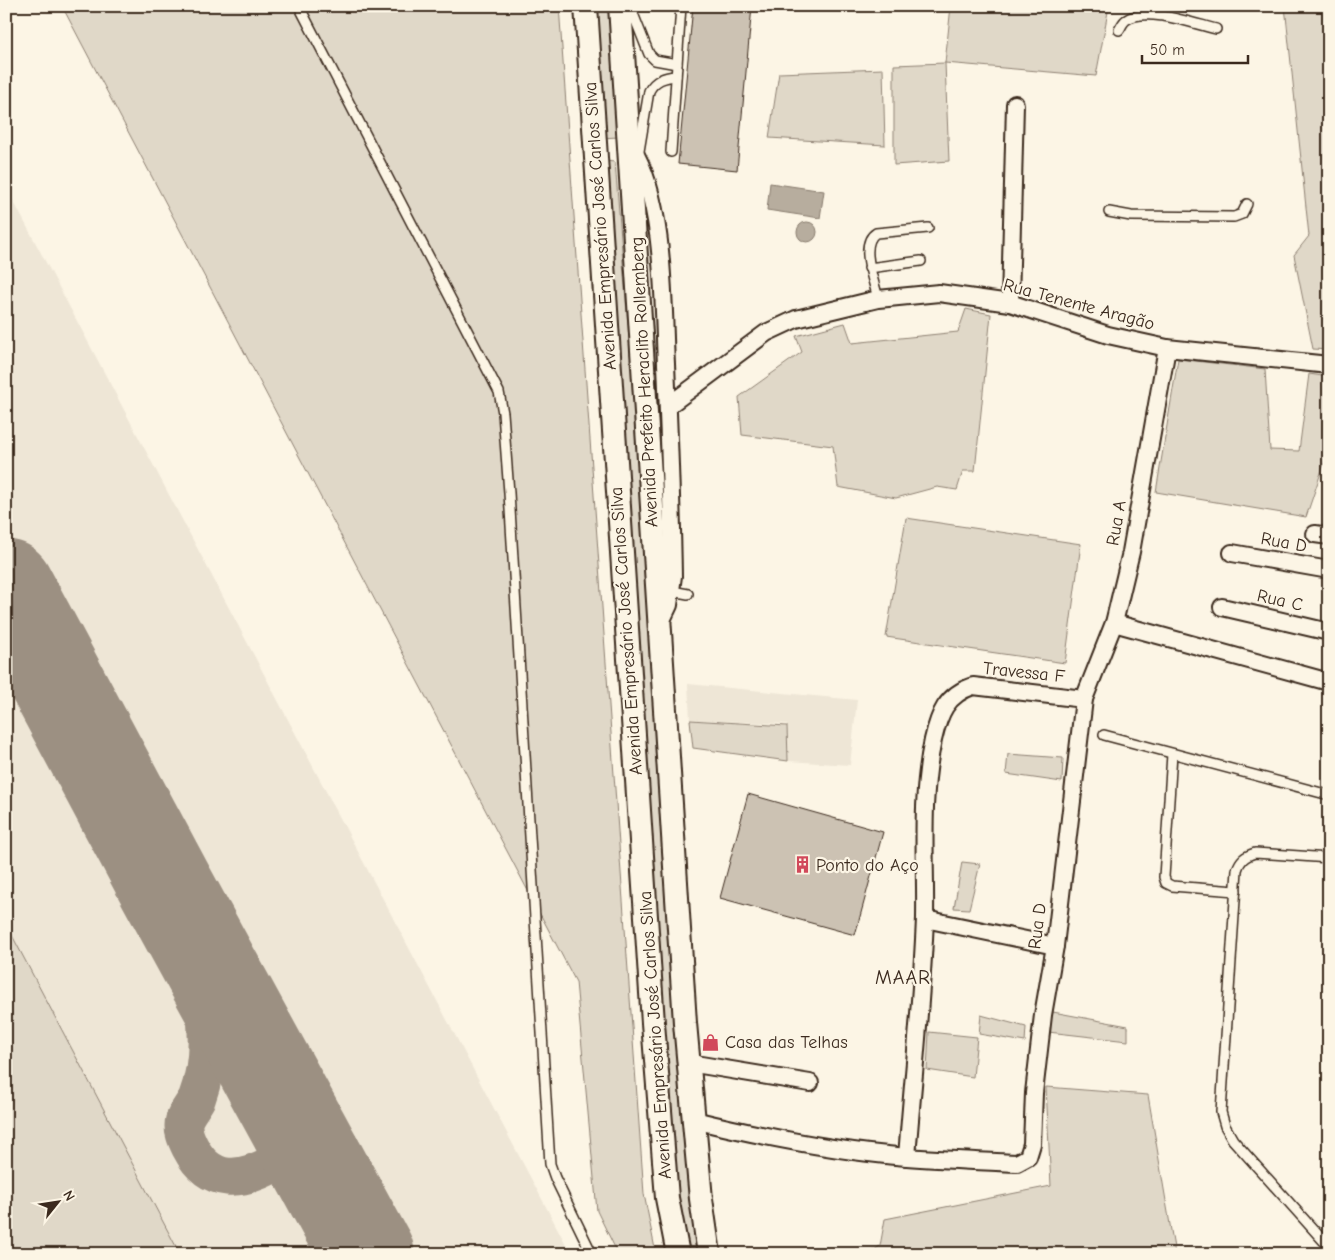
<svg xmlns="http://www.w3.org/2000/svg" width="1335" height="1260" viewBox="0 0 1335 1260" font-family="'Comic Neue',sans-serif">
  <rect width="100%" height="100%" fill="#fcf5e5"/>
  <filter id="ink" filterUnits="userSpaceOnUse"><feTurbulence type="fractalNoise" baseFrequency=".02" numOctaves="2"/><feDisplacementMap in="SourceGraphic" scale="10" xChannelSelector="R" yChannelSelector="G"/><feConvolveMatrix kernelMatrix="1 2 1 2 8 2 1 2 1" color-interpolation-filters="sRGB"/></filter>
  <g filter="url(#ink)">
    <!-- built -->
    <g fill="#eee6d6">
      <path d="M6 187 571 1254H6Z"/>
      <path d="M688 684 857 700 850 765 788 761 787 724 690 720Z"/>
    </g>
    <!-- green -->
    <g fill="#e0d8c8" stroke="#8e8173">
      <path d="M62 6H559L644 1194 656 1254H618L597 1211 576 982Z"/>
      <path d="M594 6H610L618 137 602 138Z"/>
      <path d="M951 6H1109L1096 76 945 63 949 161 894 165V65L945 63Z"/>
      <path d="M1285 6H1329V350L1313 349 1294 255 1309 236Z"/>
      <path d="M883 69 885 145 769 138 779 73Z"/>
      <path d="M604 161 615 162 652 629 698 1254H686L667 1111Z"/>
      <path d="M966 309 991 314 975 471H963L957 490 937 487 896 498 838 487 833 446 742 435 739 397 802 352 796 336 845 323 852 343 958 332Z"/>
      <path d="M1178 359 1265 369 1270 450 1299 451 1309 374 1329 377V449L1306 517 1156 492Z"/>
      <path d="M906 518 1081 544 1065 663 886 637Z"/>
      <path d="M690 720 787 726 788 761 693 748Z"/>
      <path d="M1008 754 1063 758 1062 782 1006 774Z"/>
      <path d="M962 862 980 864 969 909 954 908Z"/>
      <path d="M6 924 180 1254H6Z"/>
      <path d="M1053 1012 1128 1026V1041L1048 1032Z"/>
      <path d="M981 1015 1026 1027 1025 1042 979 1034Z"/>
      <path d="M929 1032 977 1037 973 1077 927 1070Z"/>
      <path d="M1046 1087 1148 1095 1175 1254H868L880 1246 885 1219 1051 1186Z"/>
    </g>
    <!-- water -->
    <g fill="#b7ad9e" stroke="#85796b">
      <path d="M770 183 824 191 820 218 767 210Z"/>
      <circle cx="807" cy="232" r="10"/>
    </g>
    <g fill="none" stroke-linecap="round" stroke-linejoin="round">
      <!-- taxiway -->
      <path stroke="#9c9082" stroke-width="38" d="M166 886C184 929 202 976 206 1023 208 1049 206 1074 197 1098 193 1106 186 1113 184 1121 182 1130 186 1139 190 1147 210 1186 242 1182 276 1162L285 1131 282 1098"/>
      <!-- runway -->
      <path stroke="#9c9082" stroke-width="95" d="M6 587 166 886 367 1254"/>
    </g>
    <!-- building -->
    <g fill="#ccc2b3" stroke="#3b2a1e">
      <path d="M693 6H752L737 170 678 164Z"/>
      <path d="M748 794 883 832 855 935 720 898Z"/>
    </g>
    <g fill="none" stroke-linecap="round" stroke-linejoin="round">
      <defs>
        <g id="service">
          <path d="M299 6 499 392 503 413 509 493 550 1164 555 1178 592 1254"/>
          <path d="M630 6 649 54 655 60 677 64"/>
          <path d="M1119 30C1121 27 1123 22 1126 20 1145 6 1195 24 1216 29"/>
          <path d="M671 152 681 6"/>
          <path d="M638 157 649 91C655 80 664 77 676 76"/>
          <path d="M1109 212 1131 216 1234 217 1242 214 1247 204"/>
          <path d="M869 268 921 261"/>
          <path d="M878 299C875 283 858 244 876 233L928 228"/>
          <path d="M672 591 688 594"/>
          <path d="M1104 735 1329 795"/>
          <path d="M1172 754 1164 877 1166 883 1172 886 1236 891"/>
          <path d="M1329 858 1255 853C1245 856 1240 860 1237 870L1221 1112 1225 1126 1233 1140 1329 1247"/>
        </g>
        <g id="minor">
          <path d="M632 148C665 201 663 302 666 364 669 435 672 505 673 576L669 605 660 624"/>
          <path d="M1010 303 1015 104"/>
          <path d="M668 406 766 333 796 319 878 299 939 293 1010 303 1108 335 1167 348 1329 365"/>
          <path d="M1315 534 1329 536"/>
          <path d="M1232 553 1329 570"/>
          <path d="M1222 607 1329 632"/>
          <path d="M1114 623 1329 682"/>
          <path d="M925 919 1055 946"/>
          <path d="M689 1063 810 1083"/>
          <path d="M694 1120C764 1137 835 1151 907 1157 944 1160 981 1161 1017 1163L1028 1157 1032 1144 1034 1093 1043 1015 1055 946 1084 699 1114 623 1131 552 1167 348"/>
          <path d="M907 1157C913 1078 922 998 925 918 926 859 920 799 933 740 939 714 946 695 973 686L1084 699"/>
        </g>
        <g id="secondary">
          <path d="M586 6 653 1023 667 1198 678 1254"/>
          <path d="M620 6 685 1023 701 1199 709 1254"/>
        </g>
      </defs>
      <!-- service casing -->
      <use href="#service" stroke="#3b2a1e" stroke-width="12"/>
      <!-- minor casing -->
      <use href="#minor" stroke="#3b2a1e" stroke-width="20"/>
      <!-- secondary casing -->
      <use href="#secondary" stroke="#3b2a1e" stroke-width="26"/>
      <!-- service -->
      <use href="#service" stroke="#fcf5e5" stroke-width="9"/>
      <!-- minor -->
      <use href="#minor" stroke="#fcf5e5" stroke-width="16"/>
      <!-- secondary -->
      <use href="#secondary" stroke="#fcf5e5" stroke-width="22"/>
    </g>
  </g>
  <!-- icons -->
  <defs>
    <symbol id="building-bare" viewBox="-9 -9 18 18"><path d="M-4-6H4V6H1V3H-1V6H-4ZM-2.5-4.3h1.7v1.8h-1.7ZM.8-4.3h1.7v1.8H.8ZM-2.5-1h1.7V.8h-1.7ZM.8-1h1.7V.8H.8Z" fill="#d1495b" stroke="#fcf5e5" stroke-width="2.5" paint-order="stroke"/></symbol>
    <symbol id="shop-bare" viewBox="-9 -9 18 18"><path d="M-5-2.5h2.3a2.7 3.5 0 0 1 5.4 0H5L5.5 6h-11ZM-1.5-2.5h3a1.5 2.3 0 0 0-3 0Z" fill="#d1495b" stroke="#fcf5e5" stroke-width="2.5" paint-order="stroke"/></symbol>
  </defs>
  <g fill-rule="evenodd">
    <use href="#building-bare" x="790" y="852" width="25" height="25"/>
    <use href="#shop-bare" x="698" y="1030" width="25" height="25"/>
  </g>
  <g text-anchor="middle" stroke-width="4.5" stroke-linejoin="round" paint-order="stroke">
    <!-- street labels -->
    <g font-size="18" fill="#3b2a1e" stroke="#fcf5e5">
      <text transform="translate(600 226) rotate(-94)" y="6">Avenida Empresário José Carlos Silva</text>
      <text transform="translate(1079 304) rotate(15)" y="6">Rua Tenente Aragão</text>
      <text transform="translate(644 382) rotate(-93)" y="6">Avenida Prefeito Heraclito Rollemberg</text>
      <text transform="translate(1116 523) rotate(-80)" y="6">Rua A</text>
      <text transform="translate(1284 542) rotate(10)" y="6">Rua D</text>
      <text transform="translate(1280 600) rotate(13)" y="6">Rua C</text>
      <text transform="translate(626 631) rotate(-94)" y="6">Avenida Empresário José Carlos Silva</text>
      <text transform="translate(1024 672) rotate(6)" y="6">Travessa F</text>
      <text transform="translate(1037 926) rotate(-83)" y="6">Rua D</text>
      <text transform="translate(655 1035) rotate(-94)" y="6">Avenida Empresário José Carlos Silva</text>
    </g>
    <!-- poi labels -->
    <g font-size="18" fill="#3b2a1e" stroke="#fcf5e5" text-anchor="start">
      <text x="816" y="871">Ponto do Aço</text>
      <text x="725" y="1048">Casa das Telhas</text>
    </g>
    <!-- quarter labels -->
    <g font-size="20" letter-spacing="1" fill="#3b2a1e" stroke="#fcf5e5">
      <text x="903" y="984">MAAR</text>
    </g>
  </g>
  <!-- margin -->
  <rect width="1335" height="1260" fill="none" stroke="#fcf5e5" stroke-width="25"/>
  <rect x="12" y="12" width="1310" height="1235" fill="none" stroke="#3b2a1e" stroke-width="2" filter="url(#ink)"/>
  <!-- north arrow -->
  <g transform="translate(58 1202) rotate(60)" stroke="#fcf5e5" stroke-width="4" paint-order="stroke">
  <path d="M0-4L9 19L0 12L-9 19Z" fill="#3b2a1e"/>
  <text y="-8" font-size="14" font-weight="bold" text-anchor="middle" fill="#3b2a1e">N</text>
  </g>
  <!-- scale -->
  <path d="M1142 55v8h106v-8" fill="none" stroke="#3b2a1e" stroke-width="2.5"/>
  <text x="1150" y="55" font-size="15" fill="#3b2a1e" stroke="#fcf5e5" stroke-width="4" paint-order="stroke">50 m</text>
</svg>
